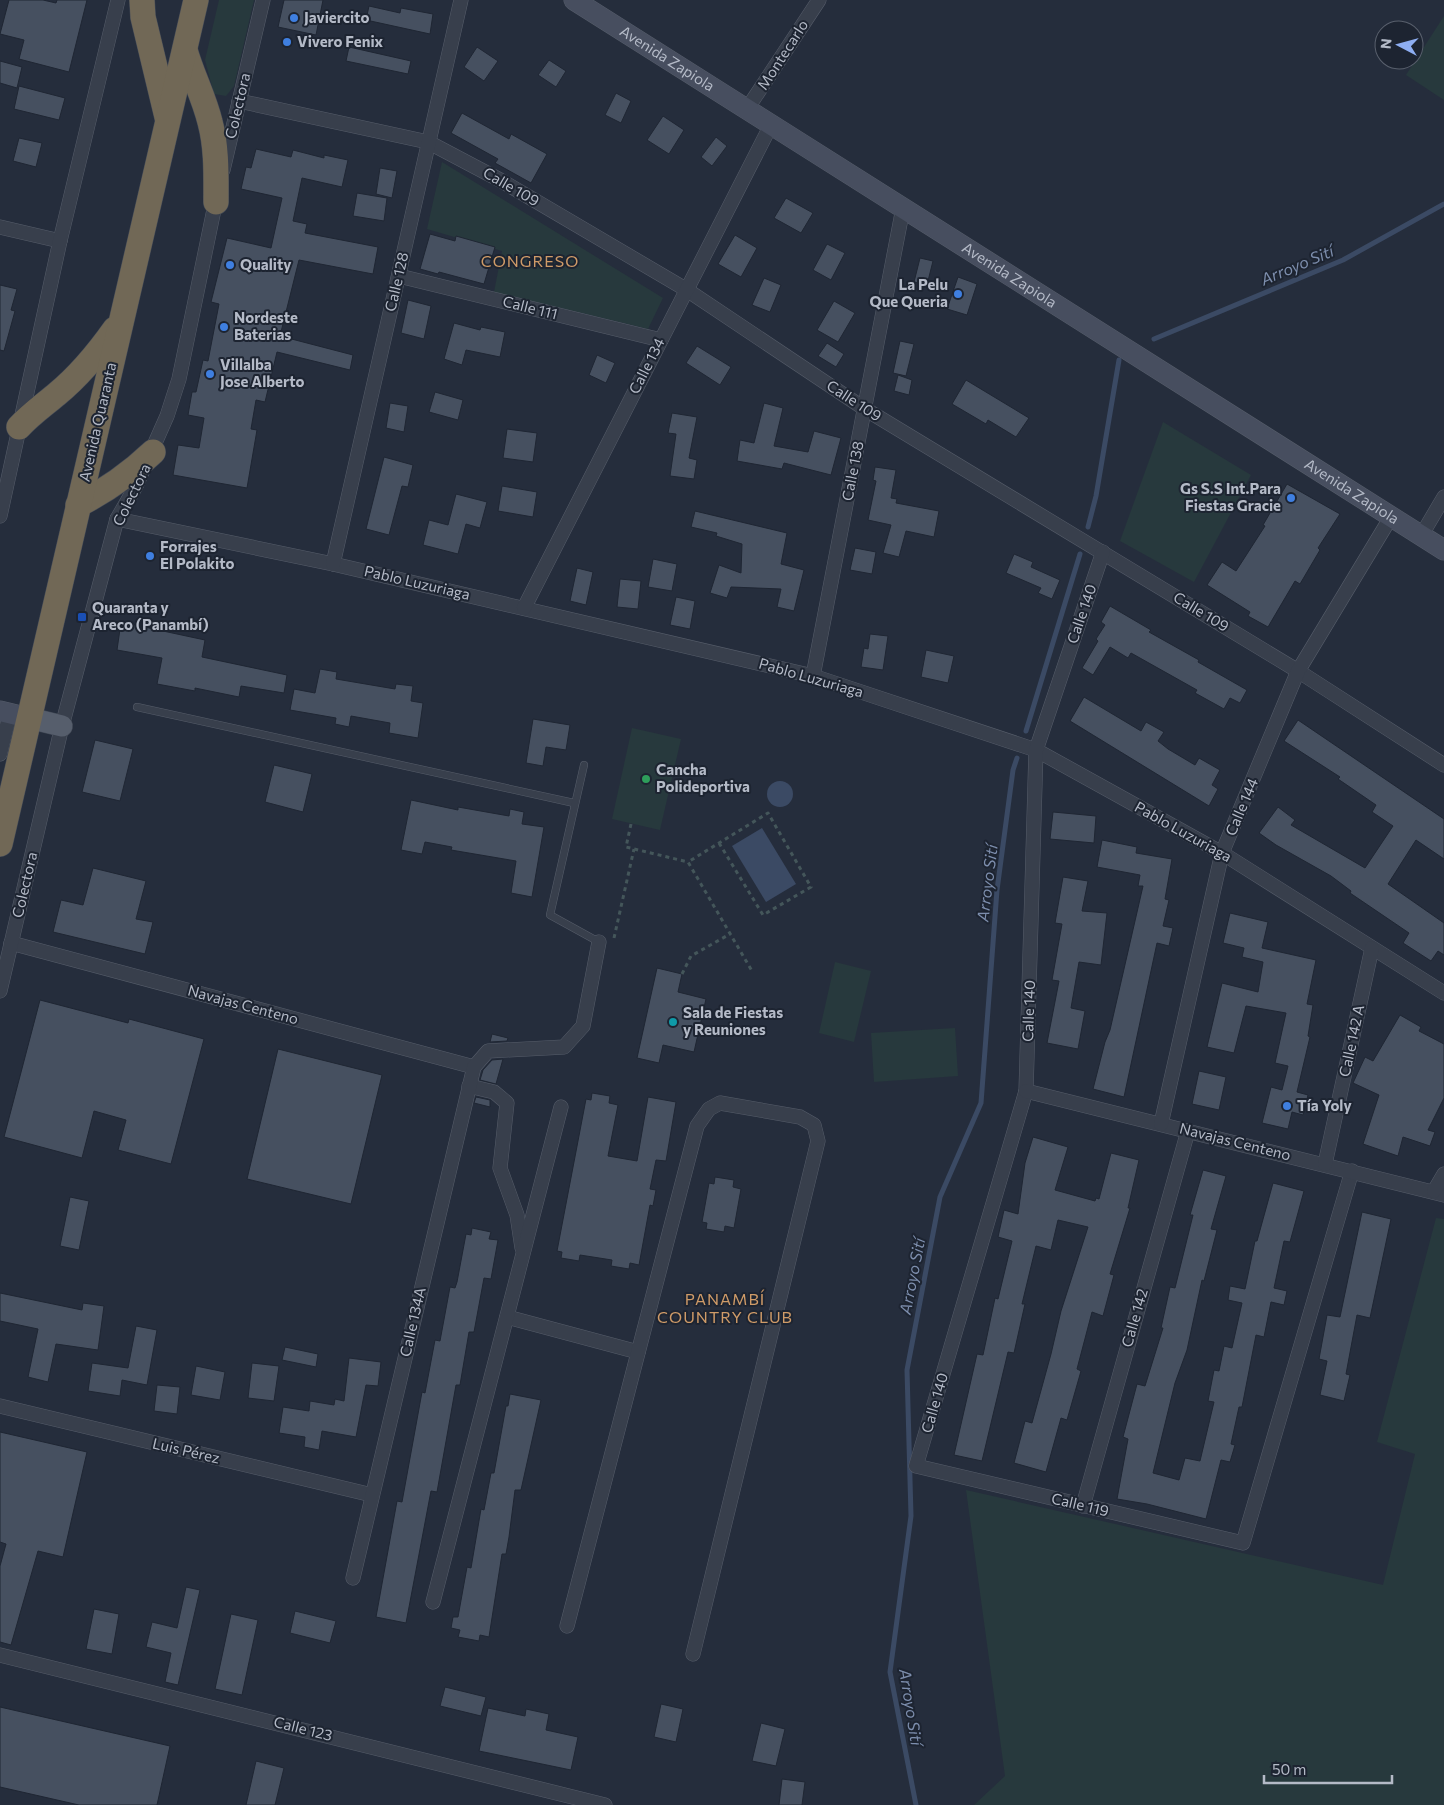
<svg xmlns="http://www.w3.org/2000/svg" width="1444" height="1805" viewBox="0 0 1444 1805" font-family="Commissioner,sans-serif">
  <rect width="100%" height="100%" fill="#252d3c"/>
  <!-- green -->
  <g fill="#27393d">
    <path d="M219 0H254L234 86 226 96 214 94 205 60Z"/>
    <path d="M1444 16V100L1406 75Z"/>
    <path d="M442 162 663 298 648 329 494 292 502 251 427 229Z"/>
    <path d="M1163 422 1251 475 1194 582 1120 541Z"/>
    <path d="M632 728 681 739 660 830 612 819Z"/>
    <path d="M835 962 871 971 854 1042 819 1033Z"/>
    <path d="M955 1028 958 1076 874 1082 871 1033Z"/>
    <path d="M1436 1218 1444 1219V1805H974L1005 1776 966 1490 1383 1585 1415 1454 1377 1442Z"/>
  </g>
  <!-- water -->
  <g fill="#3b4a64">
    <circle cx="780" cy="794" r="13"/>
    <path d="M762 828 796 884 766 902 732 846Z"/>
  </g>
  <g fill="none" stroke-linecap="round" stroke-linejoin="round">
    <!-- stream -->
    <g stroke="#3b4a64" stroke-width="5">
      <path d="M1154 339 1343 260 1444 204"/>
      <path d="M1088 527 1096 496 1119 360"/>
      <path d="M1026 731 1080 554"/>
      <path d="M916 1805 890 1672 911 1516 907 1370 940 1197 981 1103 997 890 1013 770 1017 758"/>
    </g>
  </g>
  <!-- building -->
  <g fill="#465060" stroke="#1f2633">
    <path d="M9 0H43L56 3 57 0H87L69 72 19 59 24 40 0 34Z"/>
    <path d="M284 0H323L316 35 278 27Z"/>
    <path d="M369 6 400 13 401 8 433 14 430 34 366 20Z"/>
    <path d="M349 47 411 61 408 74 346 61Z"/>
    <path d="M477 47 498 61 484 81 464 67Z"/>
    <path d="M549 60 566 71 556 87 538 75Z"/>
    <path d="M0 61 22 67 17 88 0 83Z"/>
    <path d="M19 86 65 98 59 120 14 109Z"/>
    <path d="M616 93 631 101 621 123 605 115Z"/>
    <path d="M462 113 509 139 511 134 547 154 531 183 495 163 498 159 451 133Z"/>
    <path d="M663 116 684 130 669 154 647 140Z"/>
    <path d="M716 137 727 146 712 166 701 157Z"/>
    <path d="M19 138 42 143 36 167 13 161Z"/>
    <path d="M256 149 291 157 293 150 324 158V155L348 160 342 187 302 178 293 221 307 224 305 233 378 247 373 274 299 260 280 336 353 355 350 370 277 352 265 402 256 400 251 429 257 430 247 488 173 475 178 445 199 448 204 418 188 415 192 392H196L203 360 208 361 219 304 211 302 227 238 271 248 282 198 241 189 246 167 251 168Z"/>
    <path d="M380 168 397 171 392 198 376 194Z"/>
    <path d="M357 193 387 198 384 221 353 216Z"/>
    <path d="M786 198 813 213 801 233 774 218Z"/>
    <path d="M430 234 455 241 456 236 495 247 484 284 439 272 438 274 420 269Z"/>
    <path d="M735 235 757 248 741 277 718 264Z"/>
    <path d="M827 244 845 253 831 280 813 270Z"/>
    <path d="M920 258 933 261 927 285 914 282Z"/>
    <path d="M958 277 977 284 967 315 947 309Z"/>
    <path d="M764 278 781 285 770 312 752 305Z"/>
    <path d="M0 285 17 289 11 310 15 311 4 351 0 350Z"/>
    <path d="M408 300 431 306 424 339 401 333Z"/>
    <path d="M834 301 855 313 838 342 817 330Z"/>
    <path d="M454 323 480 330 481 327 505 332 500 357 466 350 462 365 444 359Z"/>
    <path d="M900 341 914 344 906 376 893 373Z"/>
    <path d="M827 343 844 354 836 367 818 356Z"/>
    <path d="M697 346 731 367 720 385 686 363Z"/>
    <path d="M597 355 615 363 606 383 589 375Z"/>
    <path d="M898 375 912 380 909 395 894 391Z"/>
    <path d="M966 380 1029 418 1016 437 988 420 986 424 952 404Z"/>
    <path d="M435 392 463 400 458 420 429 412Z"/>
    <path d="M390 403 408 406 404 432 386 428Z"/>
    <path d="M764 403 783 408 774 446 808 452 814 431 841 438 831 475 784 463 782 469 737 461 740 440 754 443Z"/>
    <path d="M672 413 697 417 689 458 697 460 694 479 670 476 676 434 668 433Z"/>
    <path d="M507 429 537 433 533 462 503 458Z"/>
    <path d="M384 457 413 465 408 487 402 486 389 535 366 529Z"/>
    <path d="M875 467 896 470 891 498 897 499 896 503 939 511 934 537 906 531 899 557 883 553 891 525 868 520 876 481 873 480Z"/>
    <path d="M1287 484 1340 514 1318 548 1320 550 1300 584 1295 581 1268 627 1248 616 1250 612 1207 585 1222 562 1236 571 1265 526 1263 525Z"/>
    <path d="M502 486 537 492 533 517 498 511Z"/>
    <path d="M456 494 487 502 480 528 466 524 458 554 423 545 429 520 448 525Z"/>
    <path d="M695 511 787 533 781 564 804 570 794 611 777 607 781 589 731 587 727 598 710 593 719 565 741 573 742 544 716 536 717 533 691 527Z"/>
    <path d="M855 548 876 552 872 574 850 570Z"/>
    <path d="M1014 554 1033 562 1031 567 1060 580 1052 599 1038 593 1041 588 1006 573Z"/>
    <path d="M653 559 677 564 672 591 648 587Z"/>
    <path d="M577 568 593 572 586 605 570 601Z"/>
    <path d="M620 579 641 581 638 609 617 607Z"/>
    <path d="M676 597 695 601 690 629 670 625Z"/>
    <path d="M1110 606 1151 630 1149 632 1199 660 1198 662 1247 690 1240 703 1230 698 1224 709 1195 693 1197 690 1131 653 1128 658 1110 647 1093 675 1082 668 1098 641 1096 639 1105 625 1101 622Z"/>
    <path d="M121 622 205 640 202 657 287 675 284 693 241 686 239 697 195 688V691L157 684 162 658 117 650Z"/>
    <path d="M870 634 888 636 883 670 861 667 864 648 868 649Z"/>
    <path d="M926 650 954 656 948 683 921 677Z"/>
    <path d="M320 669 337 672 336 679 395 689 396 684 413 686 411 701 423 703 418 738 389 733 390 723 351 716 349 727 335 724 336 718 290 710 294 689 315 693Z"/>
    <path d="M1084 697 1141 731 1146 722 1164 732 1158 741 1168 749 1195 765 1199 758 1220 770 1212 785 1218 789 1209 806 1070 721Z"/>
    <path d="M533 719 570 725 566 750 546 747 543 766 526 763Z"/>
    <path d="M1298 720 1444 819V859L1416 840 1388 884 1444 923V955L1438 951 1431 961 1403 943 1409 933 1350 893 1351 891 1331 876 1276 845 1259 833 1278 807 1295 820 1291 825 1365 868 1393 826 1372 812 1376 805 1338 779 1340 777 1284 741Z"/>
    <path d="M95 740 133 749 120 801 82 792Z"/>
    <path d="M274 765 312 774 303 812 265 802Z"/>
    <path d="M411 800 458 810V807L509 816 510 809 524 812 522 824 544 827 532 897 511 893 516 861 451 850 452 847 425 842 422 854 401 850Z"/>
    <path d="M1053 812 1096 816 1094 843 1050 839Z"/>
    <path d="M1102 840 1137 847 1136 853 1172 859 1165 899 1169 900 1163 926 1173 928 1169 946 1157 943 1124 1097 1093 1089 1105 1042 1110 1030 1143 886H1138L1140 875 1097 867Z"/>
    <path d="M93 868 146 881 136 919 153 922 145 954 53 932 61 900 83 905Z"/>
    <path d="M1063 877 1088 881 1082 911 1107 913 1101 965 1079 962 1071 1008 1085 1011 1078 1049 1047 1043 1059 981 1052 980 1062 924 1055 923Z"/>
    <path d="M1230 913 1268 922 1262 948 1316 960 1307 1004 1313 1005 1308 1036 1310 1037 1297 1092 1308 1095 1303 1115 1292 1112 1288 1129 1262 1123 1271 1087 1282 1090 1288 1066 1275 1063 1286 1013 1246 1006 1234 1053 1207 1047 1222 983 1258 992 1263 962 1242 957 1244 948 1223 943Z"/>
    <path d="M657 968 682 974 678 992 706 999 694 1052 663 1045 659 1063 637 1058Z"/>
    <path d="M40 1000 128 1023 129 1019 204 1039 171 1164 118 1150 126 1120 94 1111 82 1158 4 1137Z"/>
    <path d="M1400 1015 1421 1027 1419 1031 1444 1044V1098L1428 1130 1435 1132 1430 1146 1403 1137 1398 1156 1363 1144 1379 1095 1353 1083 1365 1057 1373 1061Z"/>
    <path d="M492 1034 508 1038 507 1041 490 1042Z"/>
    <path d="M278 1049 382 1075 351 1204 247 1179Z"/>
    <path d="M503 1059 496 1084 480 1080 483 1070 492 1060Z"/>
    <path d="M1199 1071 1226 1077 1219 1110 1192 1104Z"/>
    <path d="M592 1093 610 1096 609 1103 618 1105 608 1156 637 1161 648 1097 676 1102 666 1161 656 1160 650 1189 656 1190 653 1206 650 1205 639 1265 630 1263 629 1269 611 1266 612 1260 580 1255 579 1261 561 1258 562 1252 557 1251 586 1099 591 1100Z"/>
    <path d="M476 1097 490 1100V1107L474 1103Z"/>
    <path d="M1033 1137 1068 1147 1055 1190 1095 1201 1096 1198 1099 1199 1111 1153 1139 1160 1128 1208H1130L1110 1274 1114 1275 1103 1316 1092 1312 1077 1369 1081 1371 1067 1420 1061 1418 1046 1472 1014 1463 1025 1421 1032 1423 1051 1354 1061 1311 1088 1227 1058 1220 1051 1250 1036 1246 1022 1304H1025L1014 1353 1008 1352 982 1461 954 1455 977 1354 983 1355 995 1298 998 1299 1012 1241 998 1237 1004 1210 1018 1214 1025 1163Z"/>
    <path d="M1203 1170 1226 1176 1211 1229 1217 1230 1204 1281 1202 1280 1187 1350 1175 1383 1153 1473 1179 1480 1185 1458 1200 1461 1214 1402 1208 1401 1214 1370 1219 1371 1224 1346 1232 1348 1242 1303 1228 1300 1230 1286 1245 1289 1255 1241H1257L1273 1183 1304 1191 1290 1242 1284 1241 1274 1288 1287 1291 1284 1305 1271 1302 1264 1337 1256 1335 1242 1407H1239L1231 1444 1235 1445 1230 1462 1221 1460 1206 1519 1147 1504 1117 1499 1128 1439 1123 1437 1137 1384 1145 1386 1163 1328H1161L1170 1287 1175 1288 1193 1215H1190Z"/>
    <path d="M715 1177 734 1180 733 1187 741 1189 734 1228 725 1226 724 1232 706 1229 707 1223 702 1222 709 1183 714 1184Z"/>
    <path d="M70 1197 89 1201 79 1250 60 1246Z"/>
    <path d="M1362 1212 1391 1219 1370 1318 1357 1315 1346 1374 1350 1375 1344 1401 1320 1395 1327 1361 1319 1359 1327 1315 1340 1317Z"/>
    <path d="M472 1228 491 1232 489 1239 498 1240 491 1279 484 1278 474 1332H469L460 1385H456L437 1492 431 1491 406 1623 376 1617 397 1501 402 1502 422 1392 425 1393 435 1340 440 1341 450 1287 455 1288 457 1282 466 1234 471 1235Z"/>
    <path d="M0 1293 82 1310 83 1303 104 1306 98 1350 56 1344 48 1382 28 1377 38 1329 0 1321Z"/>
    <path d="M136 1326 157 1330 147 1385 122 1380 120 1396 88 1391 92 1363 128 1368Z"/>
    <path d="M285 1347 318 1354 316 1367 282 1360Z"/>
    <path d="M349 1358 381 1362 378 1386 366 1385 356 1437 322 1431 319 1450 304 1447 305 1437 279 1433 283 1407 309 1411 310 1401 334 1405 335 1399 344 1401Z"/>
    <path d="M252 1363 279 1366 274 1401 248 1398Z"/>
    <path d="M196 1366 225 1372 220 1400 191 1395Z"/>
    <path d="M157 1385 180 1387 177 1414 154 1411Z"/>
    <path d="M510 1394 541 1400 521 1490H515L509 1537 506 1554H502L489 1637 480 1635 479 1641 458 1637 460 1630 451 1628 453 1617H458L467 1567 471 1568 481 1509 484 1510 491 1473H494L506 1406H508Z"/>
    <path d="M0 1432 87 1452 63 1557 38 1551 11 1645 0 1642V1566L6 1544 0 1542Z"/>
    <path d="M186 1587 200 1590 178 1685 165 1682 171 1653 146 1647 152 1622 177 1628Z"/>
    <path d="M94 1609 119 1614 112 1654 86 1649Z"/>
    <path d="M295 1611 336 1621 330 1643 290 1633Z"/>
    <path d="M231 1614 258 1620 242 1695 215 1689Z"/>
    <path d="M445 1687 486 1697 481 1716 440 1706Z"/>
    <path d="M661 1704 683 1709 676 1742 654 1737Z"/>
    <path d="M0 1707 170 1746 157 1805H79L0 1787Z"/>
    <path d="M488 1708 525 1716 526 1709 549 1714 546 1730 578 1737 571 1770 479 1751Z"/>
    <path d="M761 1723 785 1729 776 1766 752 1761Z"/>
    <path d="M256 1761 284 1768 275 1805H246Z"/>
    <path d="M782 1779 805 1782 802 1805H779Z"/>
  </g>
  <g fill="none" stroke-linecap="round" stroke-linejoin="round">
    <defs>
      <g id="lane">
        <path d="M137 707 574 803"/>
        <path d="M584 765 550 915 599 942"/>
      </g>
      <g id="street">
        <path d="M239 101 428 142 500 180 687 290 865 409 1298 671 1444 765"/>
        <path d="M747 109 819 0"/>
        <path d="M223 170 263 0"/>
        <path d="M0 227 60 241"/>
        <path d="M399 276 661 340"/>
        <path d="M0 516 60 241 118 0"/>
        <path d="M117 519 333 564 813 676 1036 750 1222 853 1444 993"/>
        <path d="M1421 536 1444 497"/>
        <path d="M1103 552 1036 750 1026 1091 916 1466 1243 1543 1352 1171"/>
        <path d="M333 564 461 0"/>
        <path d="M524 608 771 125"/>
        <path d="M813 676 903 208"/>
        <path d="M0 754 10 713"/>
        <path d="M11 943 474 1067"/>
        <path d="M0 991 62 726 117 519 136 486 167 416 179 379 217 195"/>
        <path d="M469 1086 494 1092 507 1103 500 1168 517 1215 522 1248"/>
        <path d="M1026 1091 1444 1195"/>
        <path d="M1161 1124 1222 853 1298 671 1391 517"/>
        <path d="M1325 1164 1372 948"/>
        <path d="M1434 1191 1444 1174"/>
        <path d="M507 1317 638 1352"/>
        <path d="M0 1406 372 1495"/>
        <path d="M1083 1506 1188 1131"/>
        <path d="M353 1578 474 1067 488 1051 564 1047 583 1026 599 942"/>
        <path d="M433 1602 561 1107"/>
        <path d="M567 1626 697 1126 709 1109 720 1103 800 1117 814 1125 818 1141 693 1654"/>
        <path d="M0 1655 605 1805"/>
      </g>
      <g id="secondary">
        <path id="s1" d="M574 0 1444 550"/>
        <path d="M0 711 29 718"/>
      </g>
      <path id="primary" d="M29 718 62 726"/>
      <g id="highway">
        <path d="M142 0 143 17 167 117"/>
        <path d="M185 50C192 75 204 97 210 122 217 148 216 176 216 202"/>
        <path d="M19 427C31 414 44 405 57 394 80 375 98 353 115 329"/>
        <path d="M78 505C107 490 130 474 153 452"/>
        <path d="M0 844 196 0"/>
      </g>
    </defs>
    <!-- lane casing -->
    <use href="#lane" stroke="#565d6a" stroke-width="8"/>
    <!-- street casing -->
    <use href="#street" stroke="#565d6a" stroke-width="15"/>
    <!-- secondary casing -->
    <use href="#secondary" stroke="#565d6a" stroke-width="21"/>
    <!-- primary casing -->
    <use href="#primary" stroke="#414855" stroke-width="22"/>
    <!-- highway casing -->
    <use href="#highway" stroke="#434a57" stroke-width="26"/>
    <!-- path -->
    <g stroke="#44565a" stroke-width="3" stroke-dasharray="4 4" stroke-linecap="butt">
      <path d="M631 824 626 847 688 862"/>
      <path d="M719 843 763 915 811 887 768 813 688 862 752 971"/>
      <path d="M614 938 634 849"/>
      <path d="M682 974 691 956 730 934"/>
    </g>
    <!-- lane -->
    <use href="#lane" stroke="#383f4c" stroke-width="7"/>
    <!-- street -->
    <use href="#street" stroke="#383f4c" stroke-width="14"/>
    <!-- secondary -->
    <use href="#secondary" stroke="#474e5f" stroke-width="20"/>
    <!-- primary -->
    <use href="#primary" stroke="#565e6c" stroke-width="21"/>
    <!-- highway -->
    <use href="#highway" stroke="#716856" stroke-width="25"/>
  </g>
  <!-- markers -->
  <g fill="#3f7fe0" stroke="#1d2431" stroke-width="2">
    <circle cx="294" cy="18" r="5"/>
    <circle cx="287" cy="42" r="5"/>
    <circle cx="230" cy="265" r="5"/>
    <circle cx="958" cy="294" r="5"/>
    <circle cx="224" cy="327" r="5"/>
    <circle cx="210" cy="374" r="5"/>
    <circle cx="1291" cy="498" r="5"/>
    <circle cx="150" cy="556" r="5"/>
    <circle cx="1287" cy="1106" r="5"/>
  </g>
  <rect fill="#1a4fb4" stroke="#1d2431" stroke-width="2" x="77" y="612" width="10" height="10" rx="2.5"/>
  <circle fill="#2e9e5b" stroke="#1d2431" stroke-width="2" cx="646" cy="779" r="5"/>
  <circle fill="#0f9aa8" stroke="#1d2431" stroke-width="2" cx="673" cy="1022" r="5"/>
  <g text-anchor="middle" stroke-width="4" stroke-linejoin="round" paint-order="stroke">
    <!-- poi labels -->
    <g font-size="15" font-weight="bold" fill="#b4bac7" stroke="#1d2431" text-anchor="start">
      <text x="304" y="23">Javiercito</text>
      <text x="297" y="47">Vivero Fenix</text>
      <text x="240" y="270">Quality</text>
      <text x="948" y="290" text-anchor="end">La Pelu<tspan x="948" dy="17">Que Queria</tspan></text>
      <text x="234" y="323">Nordeste<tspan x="234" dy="17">Baterias</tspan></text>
      <text x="220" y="370">Villalba<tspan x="220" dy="17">Jose Alberto</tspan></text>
      <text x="1281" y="494" text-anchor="end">Gs S.S Int.Para<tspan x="1281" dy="17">Fiestas Gracie</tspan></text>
      <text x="160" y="552">Forrajes<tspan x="160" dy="17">El Polakito</tspan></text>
      <text x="92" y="613">Quaranta y<tspan x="92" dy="17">Areco (Panambí)</tspan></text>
      <text x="656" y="775">Cancha<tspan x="656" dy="17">Polideportiva</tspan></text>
      <text x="683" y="1018">Sala de Fiestas<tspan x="683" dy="17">y Reuniones</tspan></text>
      <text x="1297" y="1111">Tía Yoly</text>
    </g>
    <!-- street labels -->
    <g font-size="15" fill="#b4bac7" stroke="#1d2431">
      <text transform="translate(783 55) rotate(-57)" y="5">Montecarlo</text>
      <text dy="5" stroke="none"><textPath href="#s1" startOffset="110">Avenida Zapiola</textPath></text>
      <text transform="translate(238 106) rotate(-77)" y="5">Colectora</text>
      <text transform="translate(511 187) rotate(30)" y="5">Calle 109</text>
      <text dy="5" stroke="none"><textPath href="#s1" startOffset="515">Avenida Zapiola</textPath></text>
      <text transform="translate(397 282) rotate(-77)" y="5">Calle 128</text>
      <text transform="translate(530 308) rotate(14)" y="5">Calle 111</text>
      <text transform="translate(647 366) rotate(-63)" y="5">Calle 134</text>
      <text transform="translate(854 401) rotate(33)" y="5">Calle 109</text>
      <text transform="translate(98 422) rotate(-77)" y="5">Avenida Quaranta</text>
      <text transform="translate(853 471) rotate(-79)" y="5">Calle 138</text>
      <text dy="5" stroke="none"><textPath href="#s1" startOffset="920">Avenida Zapiola</textPath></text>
      <text transform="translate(132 495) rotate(-64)" y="5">Colectora</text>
      <text transform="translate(417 583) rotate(13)" y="5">Pablo Luzuriaga</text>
      <text transform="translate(1201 612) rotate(31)" y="5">Calle 109</text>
      <text transform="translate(1082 614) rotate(-71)" y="5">Calle 140</text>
      <text transform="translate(811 678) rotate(16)" y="5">Pablo Luzuriaga</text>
      <text transform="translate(1242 807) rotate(-67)" y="5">Calle 144</text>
      <text transform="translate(1183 832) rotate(29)" y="5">Pablo Luzuriaga</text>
      <text transform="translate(25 885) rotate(-77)" y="5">Colectora</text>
      <text transform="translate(243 1005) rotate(15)" y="5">Navajas Centeno</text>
      <text transform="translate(1029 1011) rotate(-88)" y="5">Calle 140</text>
      <text transform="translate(1352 1041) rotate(-78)" y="5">Calle 142 A</text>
      <text transform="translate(1235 1142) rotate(14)" y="5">Navajas Centeno</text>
      <text transform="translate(1135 1318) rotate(-74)" y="5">Calle 142</text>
      <text transform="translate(413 1322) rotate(-77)" y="5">Calle 134A</text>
      <text transform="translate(935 1403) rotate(-74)" y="5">Calle 140</text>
      <text transform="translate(186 1451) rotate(13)" y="5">Luis Pérez</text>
      <text transform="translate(1080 1505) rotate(13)" y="5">Calle 119</text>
      <text transform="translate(303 1729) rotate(14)" y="5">Calle 123</text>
    </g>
    <!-- neighbourhood labels -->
    <g font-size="16" letter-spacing="1" fill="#cf9b68" stroke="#1d2431">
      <text x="530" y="267">CONGRESO</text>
      <text x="725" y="1305">PANAMBÍ<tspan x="725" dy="18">COUNTRY CLUB</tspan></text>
    </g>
    <!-- water labels -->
    <g font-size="16" font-style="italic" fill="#7d8ead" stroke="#1d2431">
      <text transform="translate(1297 265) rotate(-23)" y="6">Arroyo Sití</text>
      <text transform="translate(987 883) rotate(-83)" y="6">Arroyo Sití</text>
      <text transform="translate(912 1276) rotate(-79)" y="6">Arroyo Sití</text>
      <text transform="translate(911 1707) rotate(81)" y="6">Arroyo Sití</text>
    </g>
  </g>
  <!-- north arrow -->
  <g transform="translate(1399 45) rotate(276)"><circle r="24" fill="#1d2431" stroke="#59606d"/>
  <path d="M0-4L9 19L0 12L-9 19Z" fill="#8eaef2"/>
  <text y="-8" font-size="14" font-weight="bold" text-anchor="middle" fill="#b4bac7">N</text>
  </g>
  <!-- scale -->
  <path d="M1264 1775v8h128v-8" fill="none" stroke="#b4bac7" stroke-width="2.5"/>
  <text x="1272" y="1775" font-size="15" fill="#b4bac7" stroke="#1d2431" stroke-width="4" paint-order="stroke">50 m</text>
</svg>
